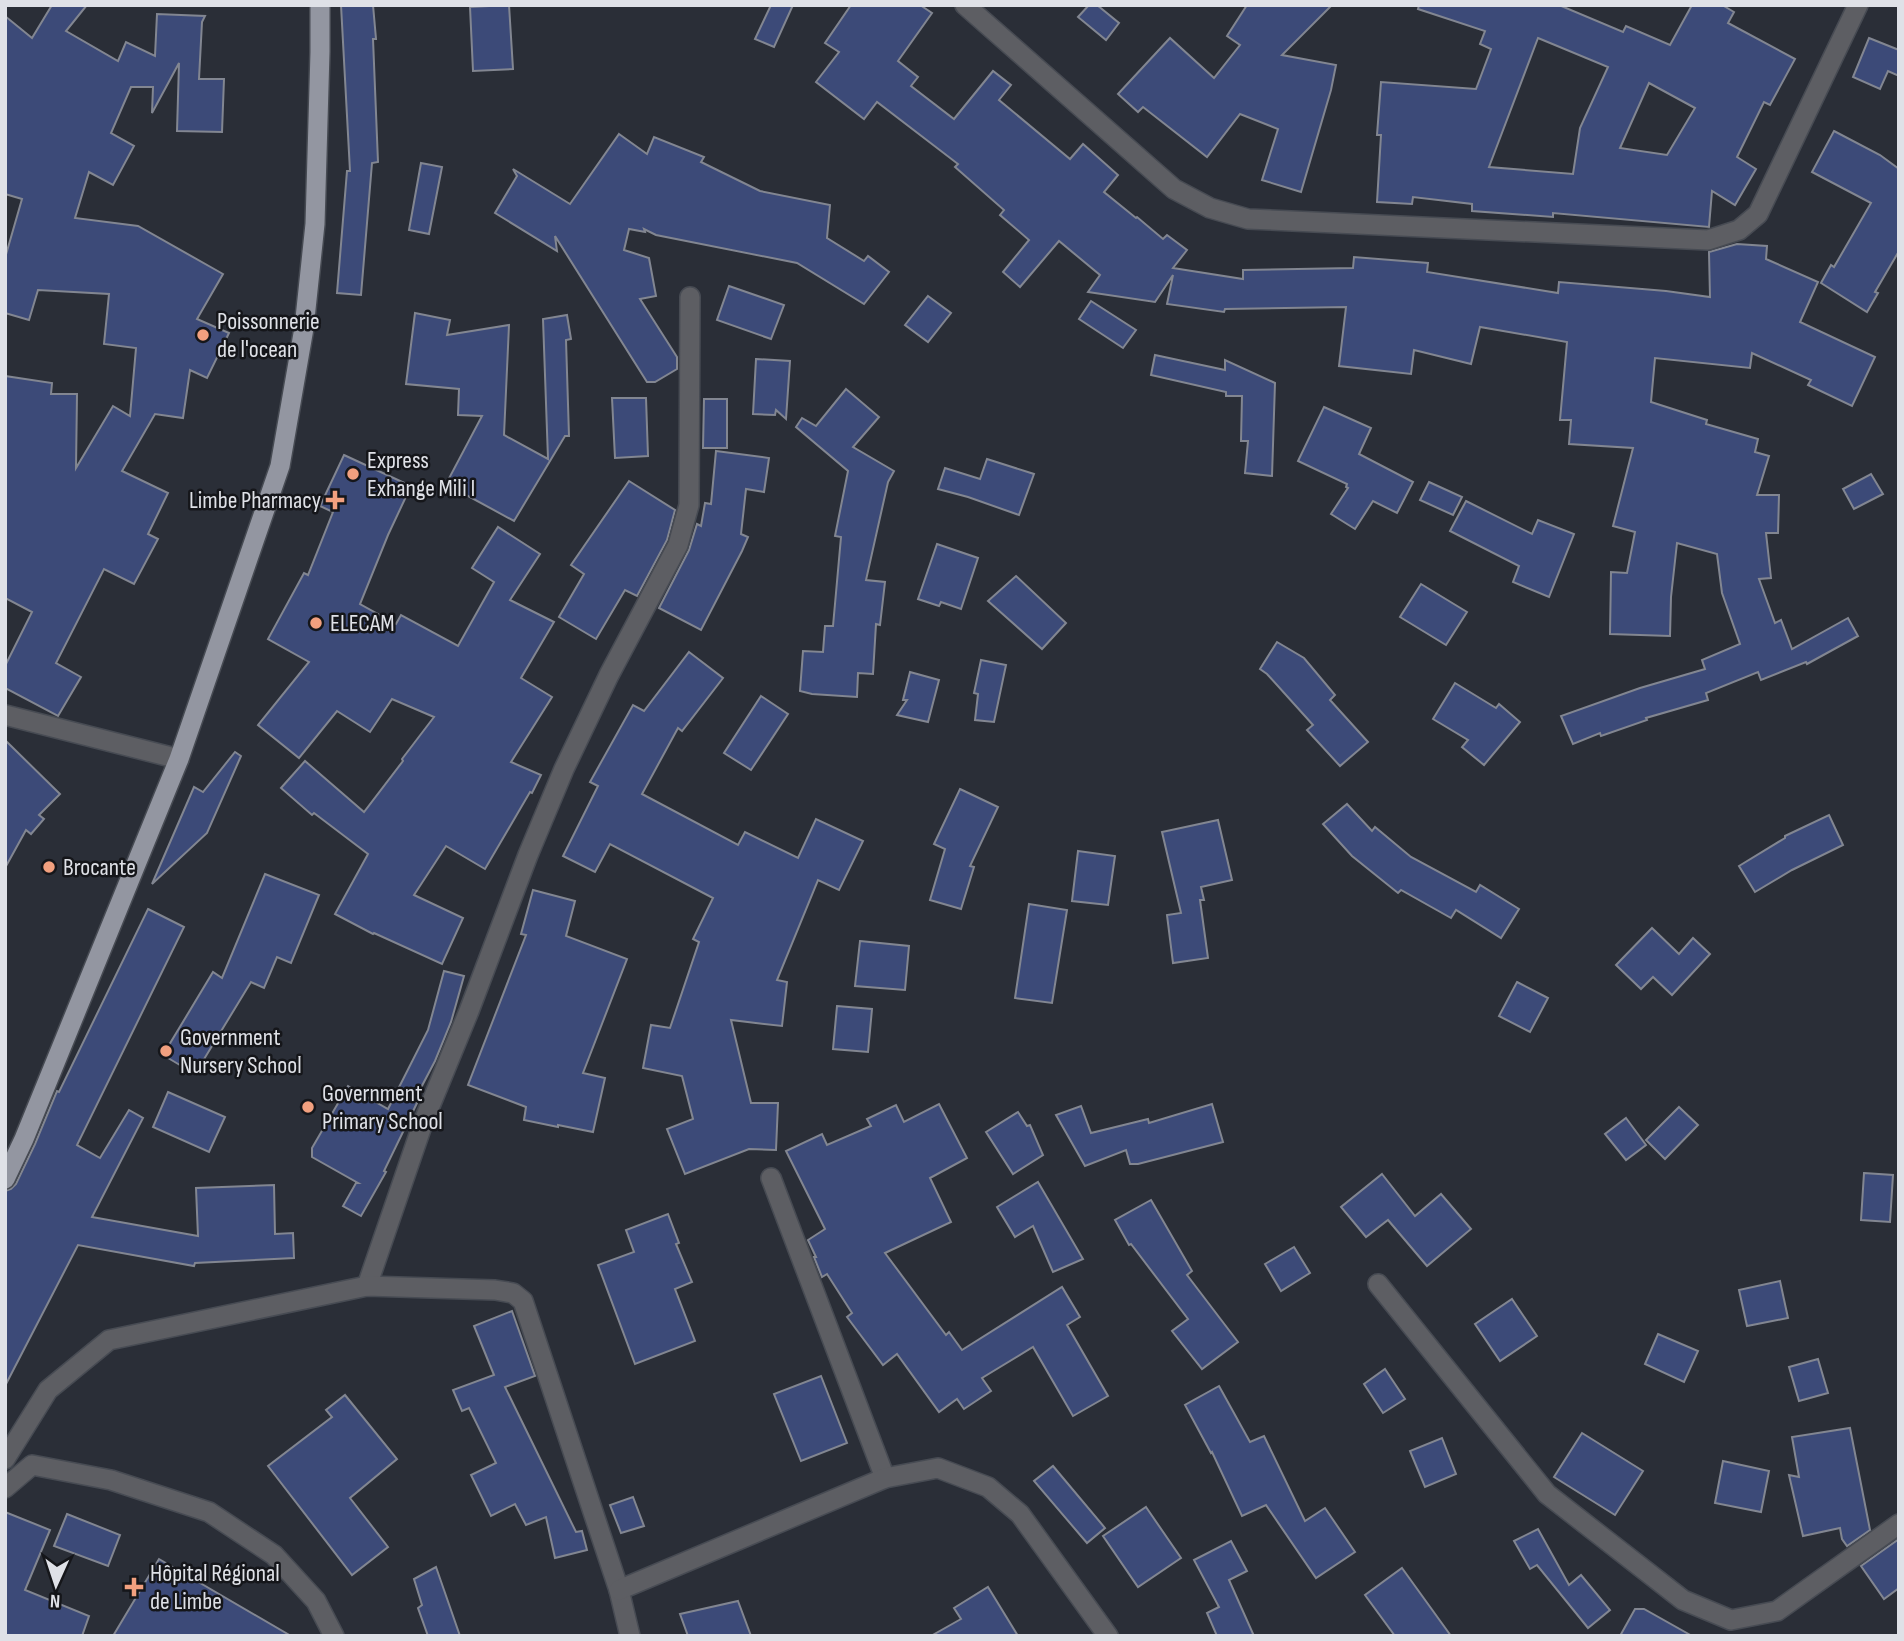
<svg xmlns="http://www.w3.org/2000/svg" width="1904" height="1641" viewBox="0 0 1904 1641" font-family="'Sofia Sans Condensed',sans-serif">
  <rect width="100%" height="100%" fill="#2a2e37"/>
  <!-- building -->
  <g fill="#3c4a78" stroke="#828691" stroke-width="2" fill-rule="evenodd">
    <path d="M52 5H87L66 31 118 61 126 42 155 56 157 14 205 16 202 22 199 79H224L222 132 177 131 179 63 152 113 153 87H131L111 133 134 146 113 185 89 172 75 218 138 226 223 274 197 319 229 333 207 378 190 370 183 418 155 414 122 471 168 493 148 534 158 539 134 584 104 569 56 663 81 677 58 716 5 688V666L32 612 5 598V376L52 383 51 394H77L76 468 113 406 130 416 136 348 104 344 109 294 38 290 29 320 5 313V258L22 199 5 194V16L32 38Z"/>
    <path d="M341 5H373L376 39H373L378 162 372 163 361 295 337 293 347 171H350Z"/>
    <path d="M509 5 513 69 473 71 470 7Z"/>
    <path d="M771 5H793L774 47 755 39Z"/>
    <path d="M851 5H920L932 13 898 61 918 77 911 86 954 119 993 71 1011 85 999 100 1070 159 1083 144 1118 175 1104 192 1136 218 1137 217 1163 239 1167 235 1187 250 1173 268 1243 279V270L1353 268 1354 257 1428 263 1427 272 1558 293 1559 282 1666 291 1710 297 1709 252 1737 244 1767 246 1766 259 1818 282 1800 322 1875 357 1852 406 1808 385 1811 380 1752 353 1750 368 1655 358 1651 402 1707 420 1706 424 1758 439 1755 452 1769 456 1757 495H1779L1778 533H1766L1771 578 1759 579 1775 623 1781 620 1792 649 1848 618 1858 636 1807 664 1806 662 1761 680 1758 672 1706 693 1708 700 1646 718 1647 720 1601 736 1600 733 1573 744 1561 716 1640 688 1705 669 1702 660 1740 644 1722 593 1717 554 1677 543 1671 597 1670 636 1610 634 1611 572 1627 573 1635 532 1613 526 1633 448 1569 444 1571 420H1560L1567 342 1480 327 1471 364 1414 350 1411 374 1339 366 1346 307 1225 309 1224 312 1167 304 1173 275 1155 302 1088 292 1100 275 1059 241 1020 287 1003 272 1029 240 1000 215 1004 210 955 167 958 164 877 102 864 119 816 82 839 52 825 43Z"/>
    <path d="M1089 5H1097L1119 23 1106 40 1078 17Z"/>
    <path d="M1247 5H1332L1282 55 1336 65 1331 90 1301 192 1262 180 1278 129 1240 114 1207 157 1143 107 1138 112 1118 94 1170 38 1214 78 1240 45 1227 36Z"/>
    <path d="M1419 5H1559L1623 32 1626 26 1670 45 1692 5H1722L1734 12 1728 23 1795 59 1770 105 1764 102 1737 157 1756 169 1735 205 1712 191 1709 227 1553 213V217L1472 211V204L1413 197 1412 204 1377 202 1381 135H1377L1381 82 1476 89 1491 49 1480 44 1485 31 1418 9ZM1538 38 1608 67 1580 128 1573 174 1489 167ZM1649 83 1695 108 1667 155 1620 148Z"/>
    <path d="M1869 38 1899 50V76L1888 71 1880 89 1853 77Z"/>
    <path d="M1834 131 1880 155 1899 169V251L1875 292 1878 293 1867 312 1821 283 1831 265 1834 267 1871 203 1812 172Z"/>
    <path d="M619 134 647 154 654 137 704 157 701 162 760 191 830 205 827 238 864 261 868 256 889 272 864 304 797 263 656 235 644 229 645 232 629 229 624 250 649 258 656 296 640 299 677 357V369L655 382H647L555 236 557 251 495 213 517 176 513 169 570 204Z"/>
    <path d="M421 163 442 167 429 234 409 230Z"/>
    <path d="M729 286 784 305 771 339 717 320Z"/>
    <path d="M928 296 951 313 928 342 905 325Z"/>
    <path d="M1091 301 1136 330 1123 348 1079 319Z"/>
    <path d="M415 313 450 320 447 335 509 325 504 435 548 459 543 319 567 315 571 339 566 340 569 436H565L514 521 446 484 482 416 458 415 459 389 406 384Z"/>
    <path d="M1155 355 1225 370V360L1275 383 1272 476 1245 473 1248 441H1241L1242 396H1226V392L1151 375Z"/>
    <path d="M756 359 790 361 786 419 776 410 775 415 753 414Z"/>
    <path d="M846 389 879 417 853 447 894 471 888 482 866 580 885 582 880 625 876 624 873 674 858 673 857 697 812 694 800 691 803 651 823 652 825 626H833L841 537 835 536 848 471 796 427 802 418 816 426Z"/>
    <path d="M612 398H646L648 456 615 458Z"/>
    <path d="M704 399H727V448H703Z"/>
    <path d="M1324 407 1371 428 1359 454 1413 482 1397 513 1373 501 1355 529 1331 514 1348 488 1346 487 1347 484 1298 461Z"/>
    <path d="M716 451 769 458 764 492 746 489 741 534 748 537 742 551 701 630 659 608 689 550 697 524 701 526 705 503 711 504Z"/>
    <path d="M344 455 411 486 388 535 360 604 396 624 401 615 458 646 494 582 472 568 498 527 540 554 510 600 554 622 521 678 552 697 511 762 541 775 532 793 530 792 485 869 446 846 414 895 463 918 442 964 374 933 373 934 335 914 368 854 314 813 312 815 281 788 305 761 364 812 403 761 402 759 434 717 392 699 370 732 337 711 299 758 258 725 309 662 268 639 304 573 308 575 333 512 320 506Z"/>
    <path d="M987 459 1034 474 1019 515 968 497 938 489 945 468 980 479Z"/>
    <path d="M1871 474 1883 494 1854 509 1843 489Z"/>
    <path d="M629 481 675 510 667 540 637 596 625 590 596 639 559 617 584 574 571 565Z"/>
    <path d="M1429 482 1462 497 1453 515 1420 500Z"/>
    <path d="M1466 501 1532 534 1538 520 1574 534 1549 597 1513 582 1519 566 1450 531Z"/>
    <path d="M937 544 978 558 961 609 941 602 939 606 918 599Z"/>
    <path d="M1016 576 1066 623 1042 649 988 601Z"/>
    <path d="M1421 584 1467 612 1446 645 1400 617Z"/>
    <path d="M1277 642 1304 658 1335 695 1330 700 1368 742 1340 766 1307 730 1313 725 1267 674 1260 669Z"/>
    <path d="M689 652 723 678 682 731 678 728 642 794 738 845 745 832 798 858 816 819 863 841 839 890 818 880 777 980 787 982 782 1026 731 1020 751 1103H778L776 1150 749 1149 685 1174 667 1129 693 1119 682 1076 643 1068 651 1025 670 1028 699 942 693 939 713 898 610 844 595 872 563 856 598 786 590 782 633 705 644 711Z"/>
    <path d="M981 660 1006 665 994 722 975 720 978 694 974 693Z"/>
    <path d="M910 672 939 680 928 722 897 715 907 700H903Z"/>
    <path d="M1455 683 1496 708 1499 704 1520 722 1484 765 1462 747 1468 740 1433 719Z"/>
    <path d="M761 696 788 714 751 770 724 753Z"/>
    <path d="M5 740 60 794 39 815 44 819 31 834 26 830 5 868Z"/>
    <path d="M235 752 241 756 207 833 152 884 194 787 203 792Z"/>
    <path d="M960 789 998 807 970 866 974 867 961 909 930 900 945 849 934 844Z"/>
    <path d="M1347 804 1372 831 1375 827 1411 857 1476 892 1480 885 1519 909 1501 938 1456 910 1451 918 1401 890 1398 893 1352 856 1323 824Z"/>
    <path d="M1829 815 1843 845 1792 870 1755 892 1739 866 1785 838V836Z"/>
    <path d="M1218 820 1232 880 1201 887 1204 900H1200L1208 958 1173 963 1167 915 1181 913 1162 832Z"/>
    <path d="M1078 851 1115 856 1108 905 1072 901Z"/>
    <path d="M265 874 319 895 291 963 277 957 264 988 251 982 195 1074 163 1055 213 972 222 978Z"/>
    <path d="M533 890 575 901 566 936 627 959 583 1073 605 1078 593 1132 558 1125V1127L524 1120 526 1107 468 1085 526 935 521 934Z"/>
    <path d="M1029 904 1067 910 1052 1003 1015 998Z"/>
    <path d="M148 909 184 927 77 1145 100 1158 129 1110 143 1118 92 1217 198 1236 196 1188 274 1185 275 1234 293 1233 294 1258 195 1263 194 1266 78 1245 5 1386V1191L11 1189 16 1184 35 1144 57 1091 59 1092Z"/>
    <path d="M1652 928 1679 954 1693 938 1710 954 1672 995 1653 977 1641 989 1616 965Z"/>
    <path d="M860 941 909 946 905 990 855 986Z"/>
    <path d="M444 971 464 976 451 1022 435 1061 414 1101 417 1103 384 1171 386 1172 361 1216 343 1206 356 1183H358L312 1157V1148L348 1086 388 1109 428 1030Z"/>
    <path d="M1517 982 1548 998 1530 1032 1499 1016Z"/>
    <path d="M837 1006 872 1009 868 1052 833 1049Z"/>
    <path d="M168 1092 225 1117 209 1152 153 1127Z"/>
    <path d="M939 1104 967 1158 930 1178 951 1222 885 1253 946 1335 949 1332 962 1350 1062 1287 1080 1317 1067 1325 1108 1396 1073 1416 1033 1347 982 1378 991 1391 964 1409 957 1399 939 1412 897 1354 883 1365 847 1317 852 1313 827 1274 822 1277 814 1257H816L808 1240 825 1229 786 1151 822 1134 827 1145 871 1126 867 1119 896 1105 904 1122Z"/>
    <path d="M1212 1104 1223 1142 1138 1164H1130L1126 1150 1085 1166 1056 1115 1081 1106 1091 1133 1148 1119 1149 1123Z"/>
    <path d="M1679 1107 1698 1125 1665 1159 1646 1140Z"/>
    <path d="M1018 1112 1027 1126 1030 1125 1043 1155 1013 1174 986 1132Z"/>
    <path d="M1626 1118 1646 1145 1626 1160 1605 1134Z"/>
    <path d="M1864 1173 1893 1175 1890 1222 1861 1220Z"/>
    <path d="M1382 1174 1415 1216 1441 1194 1471 1229 1427 1266 1388 1220 1366 1237 1341 1207Z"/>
    <path d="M1038 1182 1083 1259 1053 1272 1033 1226 1015 1237 997 1207Z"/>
    <path d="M1151 1200 1192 1271 1187 1275 1238 1342 1202 1369 1172 1331 1188 1319 1131 1244 1129 1245 1115 1220Z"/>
    <path d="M668 1214 679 1243 676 1244 692 1282 675 1289 695 1341 635 1364 598 1265 634 1252 626 1230Z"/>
    <path d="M1294 1247 1310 1273 1281 1291 1265 1264Z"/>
    <path d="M1780 1281 1788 1318 1747 1326 1739 1290Z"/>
    <path d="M1512 1299 1537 1336 1500 1361 1475 1324Z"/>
    <path d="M512 1311 535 1376 505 1387 576 1532 582 1531 587 1550 555 1558 546 1517 526 1525 515 1504 491 1516 471 1475 496 1463 469 1408 462 1411 453 1390 494 1375 474 1326Z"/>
    <path d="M1658 1334 1698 1351 1684 1382 1645 1364Z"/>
    <path d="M1818 1359 1828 1393 1799 1401 1789 1367Z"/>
    <path d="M1385 1369 1405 1399 1383 1413 1364 1384Z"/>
    <path d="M821 1376 847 1443 801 1461 774 1394Z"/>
    <path d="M1219 1386 1250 1442 1264 1436 1305 1521 1325 1508 1355 1552 1316 1578 1266 1505 1242 1516 1212 1452 1211 1453 1185 1405Z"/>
    <path d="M345 1395 397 1459 350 1498 388 1547 352 1575 268 1466 332 1417 326 1410Z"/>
    <path d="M1850 1428 1870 1530 1847 1546 1842 1539 1840 1528 1803 1536 1789 1475 1799 1477 1792 1437Z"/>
    <path d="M1582 1433 1643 1471 1615 1515 1554 1477Z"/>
    <path d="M1442 1438 1456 1474 1425 1487 1410 1451Z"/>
    <path d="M1723 1461 1769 1471 1761 1512 1715 1503Z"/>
    <path d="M1053 1466 1105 1528 1087 1543 1034 1481Z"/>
    <path d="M633 1497 644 1526 621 1533 610 1505Z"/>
    <path d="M1146 1507 1181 1558 1138 1587 1103 1536Z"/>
    <path d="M5 1512 50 1530 25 1590 89 1616 82 1636H5Z"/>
    <path d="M67 1514 120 1535 108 1566 54 1546Z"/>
    <path d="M1538 1529 1569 1585 1581 1575 1610 1610 1588 1628 1537 1565 1530 1569 1514 1541Z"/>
    <path d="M1899 1539V1588L1884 1599 1861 1566Z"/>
    <path d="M1231 1541 1247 1571 1229 1580 1254 1636H1217L1207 1613 1219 1607 1194 1560Z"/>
    <path d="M159 1559 291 1636H113Z"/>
    <path d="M436 1567 460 1636H428L418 1608 422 1605 414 1579Z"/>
    <path d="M1402 1568 1451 1636H1395L1365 1595Z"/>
    <path d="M988 1587 1018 1636H931L961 1619 954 1608Z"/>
    <path d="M738 1601 751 1636H688L680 1614Z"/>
    <path d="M1635 1609H1644L1692 1636H1620Z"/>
  </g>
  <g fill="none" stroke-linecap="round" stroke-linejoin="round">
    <defs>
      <g id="minor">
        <path d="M965 5 1174 189 1210 208 1248 219 1708 240 1739 230 1758 214 1858 5"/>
        <path d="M5 715 179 759"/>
        <path d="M771 1178 885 1478"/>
        <path d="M1378 1284 1547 1494 1683 1600 1731 1620 1777 1611 1899 1524"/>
        <path d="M367 1286 423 1123 469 1011 528 855 564 769 609 675 678 545 689 505 690 297"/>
        <path d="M5 1459 48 1390 109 1340 367 1286 495 1290 513 1293 523 1301 619 1590 630 1636"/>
        <path d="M5 1488 32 1465 111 1480 209 1512 274 1555 316 1601 334 1636"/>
        <path d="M619 1590 885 1478 938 1468 988 1487 1020 1514 1108 1636"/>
      </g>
      <path id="trunk" d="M5 1179 24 1139 179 759 280 466 304 328 315 224 320 52V5"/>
    </defs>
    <!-- minor casing -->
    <use href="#minor" stroke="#474b53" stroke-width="22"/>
    <!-- trunk casing -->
    <use href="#trunk" stroke="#474b53" stroke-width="22"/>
    <!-- minor -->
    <use href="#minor" stroke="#5d5e63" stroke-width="19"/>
    <!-- trunk -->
    <use href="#trunk" stroke="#9396a1" stroke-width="19"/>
  </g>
  <!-- markers -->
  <g fill="#f2a07f" stroke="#15161a" stroke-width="2.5">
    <circle cx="203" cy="335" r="7"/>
    <circle cx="353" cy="474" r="7"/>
    <path d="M331.5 489.5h7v7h7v7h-7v7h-7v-7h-7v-7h7z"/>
    <circle cx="316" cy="623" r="7"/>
    <circle cx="49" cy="867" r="7"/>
    <circle cx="166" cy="1051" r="7"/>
    <circle cx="308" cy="1107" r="7"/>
    <path d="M130.5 1576.5h7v7h7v7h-7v7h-7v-7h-7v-7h7z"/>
  </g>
  <g text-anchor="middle" stroke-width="5" stroke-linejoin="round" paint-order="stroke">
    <!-- poi labels -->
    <g font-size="24" fill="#dfe1e7" stroke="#15161a" text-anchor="start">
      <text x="217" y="329">Poissonnerie<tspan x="217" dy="28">de l'ocean</tspan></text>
      <text x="367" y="468">Express<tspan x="367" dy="28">Exhange Mili I</tspan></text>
      <text x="321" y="508" text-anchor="end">Limbe Pharmacy</text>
      <text x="330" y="631">ELECAM</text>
      <text x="63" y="875">Brocante</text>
      <text x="180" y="1045">Government<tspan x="180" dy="28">Nursery School</tspan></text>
      <text x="322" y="1101">Government<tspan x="322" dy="28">Primary School</tspan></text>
      <text x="150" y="1581">Hôpital Régional<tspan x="150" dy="28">de Limbe</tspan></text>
    </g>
  </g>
  <!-- border -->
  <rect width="1904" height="1641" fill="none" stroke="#dfe1e7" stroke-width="14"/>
  <!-- north arrow -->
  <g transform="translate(56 1585) rotate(183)" stroke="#15161a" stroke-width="5" paint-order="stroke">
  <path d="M0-5L12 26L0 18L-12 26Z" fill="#dfe1e7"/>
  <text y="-10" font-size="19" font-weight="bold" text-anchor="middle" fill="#dfe1e7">N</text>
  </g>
</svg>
